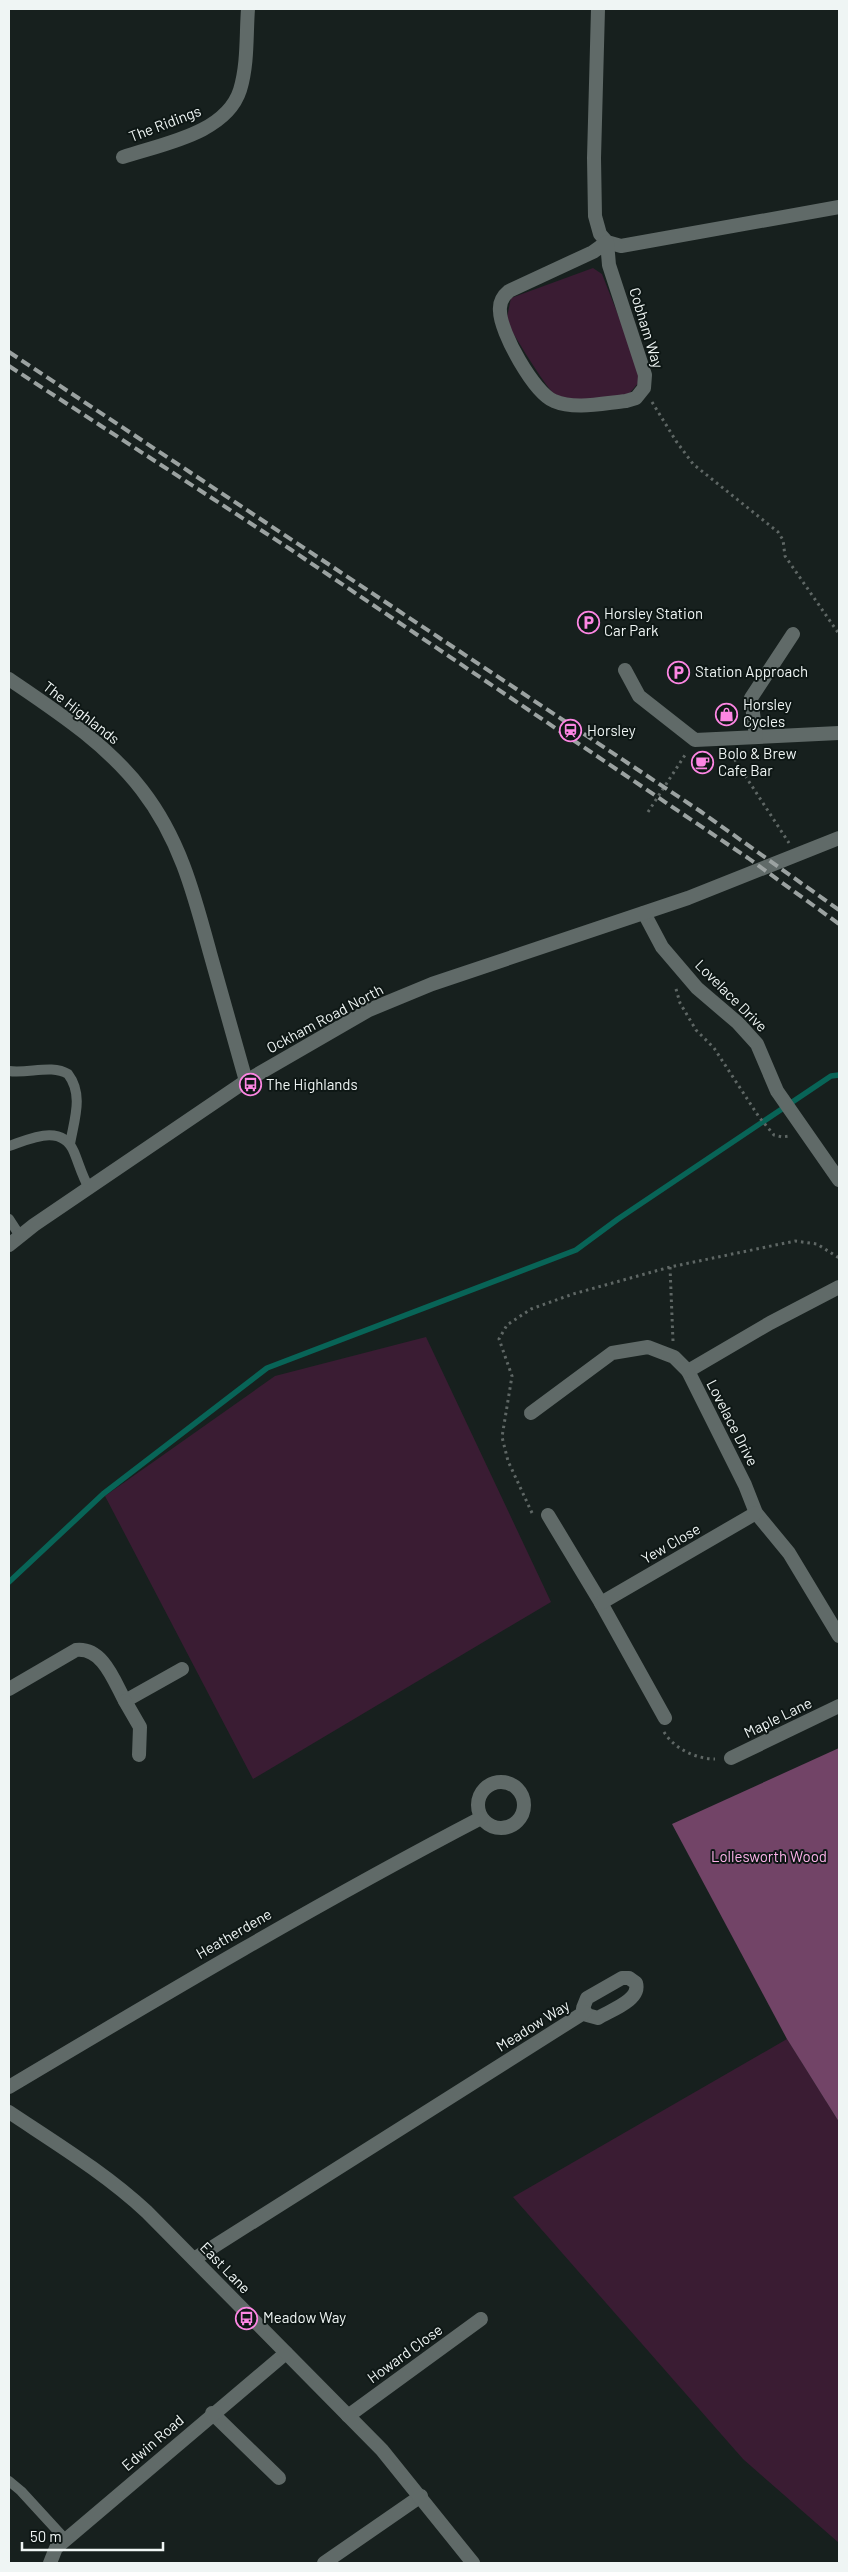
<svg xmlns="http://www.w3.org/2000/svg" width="848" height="2572" viewBox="0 0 848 2572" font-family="Barlow,sans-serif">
  <rect width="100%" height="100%" fill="#17201e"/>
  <!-- green -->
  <g fill="#3a1c33">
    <path d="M593 268 602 274 637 363 640 381 628 395C605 399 577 406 556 395 547 391 514 334 506 322L511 298Z"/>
    <path d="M426 1337 551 1602 253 1779 105 1496 275 1376Z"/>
    <path d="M787 2039 839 2122V2543L743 2459 513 2197Z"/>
  </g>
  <!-- forest -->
  <path fill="#724467" d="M839 1748V2122L787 2039 672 1824Z"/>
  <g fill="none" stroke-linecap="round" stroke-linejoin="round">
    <!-- stream -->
    <path stroke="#086457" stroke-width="5.5" d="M9 1582 103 1494 267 1368 576 1250 618 1219 831 1076 839 1075"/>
    <!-- path -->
    <g stroke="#5f6765" stroke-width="3" stroke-dasharray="2.5 4" stroke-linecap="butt">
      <path d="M652 402 676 441 693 464 778 532 783 540 785 556 839 634"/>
      <path d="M731 754 789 843"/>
      <path d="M648 812 687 752"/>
      <path d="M676 989 680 1003 696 1030 714 1048 759 1117 774 1135 782 1137 790 1136"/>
      <path d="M670 1267 673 1341"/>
      <path d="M532 1513 508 1461 502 1437 512 1376 499 1339 507 1325 531 1309 573 1294 670 1267 795 1241 817 1244 839 1258"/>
      <path d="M664 1732C674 1749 697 1759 715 1759"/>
    </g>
    <!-- service -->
    <g stroke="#606a68" stroke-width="10">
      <path d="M9 1071C28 1074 52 1064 68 1074 84 1095 74 1120 70 1144"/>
      <path d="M9 1146C30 1139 62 1123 74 1152 79 1164 82 1176 89 1188"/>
      <path d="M9 1219 20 1236"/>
      <path d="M9 2481 21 2491 65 2539"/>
    </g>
    <!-- minor -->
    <g stroke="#606a68" stroke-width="14">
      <path d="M598 9 594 158 595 216 600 234 607 242 621 246 839 207"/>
      <path d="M123 157C161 144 226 134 240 90 248 64 246 35 248 9"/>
      <path d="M607 242 609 265 645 375 644 388 636 398 626 401C604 403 575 410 554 401 534 393 500 332 500 311 499 302 503 296 509 291L593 252Z"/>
      <path d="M625 670 639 696 695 740 839 733"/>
      <path d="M9 679C56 711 107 744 142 790 180 839 194 894 210 953 222 996 234 1039 246 1081"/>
      <path d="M756 736 751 698 793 634"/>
      <path d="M644 913 662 947 697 988 738 1023 757 1044 777 1091 839 1180"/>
      <path d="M839 1287 770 1323 688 1371 745 1485 756 1513 789 1553 839 1636"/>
      <path d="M531 1413 612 1353 648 1347 674 1357 688 1371"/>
      <path d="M548 1515 601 1603 665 1718"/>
      <path d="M601 1603 756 1513"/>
      <path d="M9 1689 76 1650C103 1647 114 1681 125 1701L182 1669"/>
      <path d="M125 1701 140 1727 139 1755"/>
      <path d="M731 1758 839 1706"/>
      <circle cx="501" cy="1805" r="23"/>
      <path d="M622 1978H629L636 1983C641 2000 611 2010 598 2018L587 2015 583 2008 587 1998Z"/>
      <path d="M9 2087C165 1994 320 1902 481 1818"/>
      <path d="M194 2259 585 2012"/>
      <path d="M212 2413 279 2478"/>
      <path d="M348 2416 481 2319"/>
      <path d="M50 2563 56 2548 286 2353"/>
      <path d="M324 2563 421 2496"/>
    </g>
    <!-- tertiary -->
    <path stroke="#606a68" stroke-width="14" d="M9 2112C57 2144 105 2173 147 2212L382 2450 473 2563"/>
    <!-- secondary -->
    <path stroke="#606a68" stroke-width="14" d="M9 1245 34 1225 246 1081 369 1010 432 984 688 898 839 838"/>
    <!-- rail -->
    <g stroke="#9ba2a1" stroke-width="4" stroke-dasharray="10 5" stroke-linecap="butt">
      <path d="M9 352 700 811 839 910"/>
      <path d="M9 366 290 549 748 858 839 924"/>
    </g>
  </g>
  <!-- icons -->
  <defs>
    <symbol id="parking-ring" viewBox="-11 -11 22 22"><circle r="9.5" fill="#0e1715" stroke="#fd86e3" stroke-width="1.5"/><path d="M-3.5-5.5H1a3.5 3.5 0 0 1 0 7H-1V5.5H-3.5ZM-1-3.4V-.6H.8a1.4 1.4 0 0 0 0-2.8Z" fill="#fd86e3"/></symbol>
    <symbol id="shop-ring" viewBox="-11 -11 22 22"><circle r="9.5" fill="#0e1715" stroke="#fd86e3" stroke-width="1.5"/><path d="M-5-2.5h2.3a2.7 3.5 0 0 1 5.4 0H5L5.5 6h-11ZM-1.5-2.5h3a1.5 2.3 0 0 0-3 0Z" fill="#fd86e3"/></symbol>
    <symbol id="station-ring" viewBox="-11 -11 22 22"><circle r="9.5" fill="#0e1715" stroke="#fd86e3" stroke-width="1.5"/><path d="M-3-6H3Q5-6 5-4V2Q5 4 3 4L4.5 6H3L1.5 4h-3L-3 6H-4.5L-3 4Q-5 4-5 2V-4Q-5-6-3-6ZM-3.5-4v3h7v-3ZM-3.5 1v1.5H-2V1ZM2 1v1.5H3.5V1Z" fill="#fd86e3"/></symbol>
    <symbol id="cafe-ring" viewBox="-11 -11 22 22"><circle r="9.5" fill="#0e1715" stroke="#fd86e3" stroke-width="1.5"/><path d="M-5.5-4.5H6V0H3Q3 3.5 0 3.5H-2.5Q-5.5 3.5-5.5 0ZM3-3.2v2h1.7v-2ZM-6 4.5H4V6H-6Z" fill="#fd86e3"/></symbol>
    <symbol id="bus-ring" viewBox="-11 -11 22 22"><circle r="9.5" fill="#0e1715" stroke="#fd86e3" stroke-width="1.5"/><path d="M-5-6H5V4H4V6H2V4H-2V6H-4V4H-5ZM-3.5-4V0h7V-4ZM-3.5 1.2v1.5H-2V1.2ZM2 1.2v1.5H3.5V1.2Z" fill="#fd86e3"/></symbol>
  </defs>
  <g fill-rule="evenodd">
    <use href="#parking-ring" x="576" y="610" width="25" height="25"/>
    <use href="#parking-ring" x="666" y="660" width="25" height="25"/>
    <use href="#shop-ring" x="714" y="702" width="25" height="25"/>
    <use href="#station-ring" x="558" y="718" width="25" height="25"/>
    <use href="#cafe-ring" x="690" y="750" width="25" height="25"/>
    <use href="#bus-ring" x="238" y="1072" width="25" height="25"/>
    <use href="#bus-ring" x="234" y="2306" width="25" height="25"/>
  </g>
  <g text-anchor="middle" stroke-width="4" stroke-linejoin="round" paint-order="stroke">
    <!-- street labels -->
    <g font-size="15" fill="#eff5f4" stroke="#0e1715">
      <text transform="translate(165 124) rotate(-21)" y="5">The Ridings</text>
      <text transform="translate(646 328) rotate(73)" y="5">Cobham Way</text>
      <text transform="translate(81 713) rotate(38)" y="5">The Highlands</text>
      <text transform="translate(731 996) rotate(45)" y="5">Lovelace Drive</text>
      <text transform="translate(325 1019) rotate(-28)" y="5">Ockham Road North</text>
      <text transform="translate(732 1423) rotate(63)" y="5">Lovelace Drive</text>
      <text transform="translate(671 1544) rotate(-30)" y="5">Yew Close</text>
      <text transform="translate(778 1718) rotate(-26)" y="5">Maple Lane</text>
      <text transform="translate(234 1934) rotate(-30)" y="5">Heatherdene</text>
      <text transform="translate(533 2026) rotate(-32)" y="5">Meadow Way</text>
      <text transform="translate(225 2268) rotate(46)" y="5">East Lane</text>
      <text transform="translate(405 2354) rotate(-36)" y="5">Howard Close</text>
      <text transform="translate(153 2443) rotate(-41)" y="5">Edwin Road</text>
    </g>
    <!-- poi labels -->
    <g font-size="15" fill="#eff5f4" stroke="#0e1715" text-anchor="start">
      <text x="604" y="619">Horsley Station<tspan x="604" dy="17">Car Park</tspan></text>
      <text x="695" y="677">Station Approach</text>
      <text x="743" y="710">Horsley<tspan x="743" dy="17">Cycles</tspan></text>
      <text x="587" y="736">Horsley</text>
      <text x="718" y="759">Bolo &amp; Brew<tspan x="718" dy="17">Cafe Bar</tspan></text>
      <text x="266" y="1090">The Highlands</text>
      <text x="263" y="2323">Meadow Way</text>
    </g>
    <!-- park labels -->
    <g font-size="15" fill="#fcb2e9" stroke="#0e1715">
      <text x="769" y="1862">Lollesworth Wood</text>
    </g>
  </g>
  <!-- border -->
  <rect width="848" height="2572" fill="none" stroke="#eff5f4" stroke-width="20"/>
  <!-- scale -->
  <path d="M22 2542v8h141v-8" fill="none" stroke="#eff5f4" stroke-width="2.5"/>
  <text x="30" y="2542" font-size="15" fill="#eff5f4" stroke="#0e1715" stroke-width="4" paint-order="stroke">50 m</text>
</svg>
